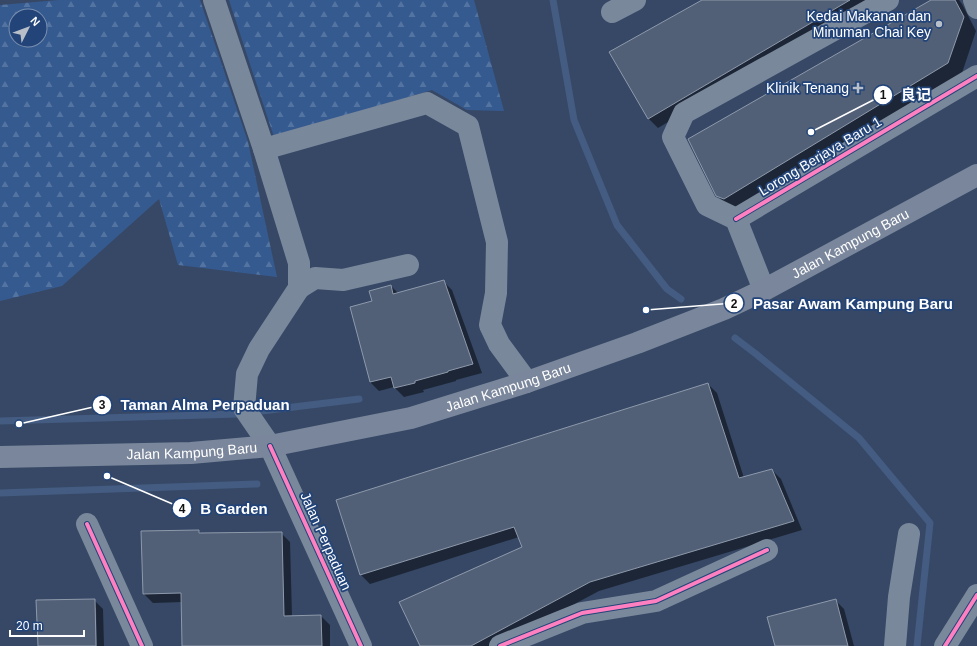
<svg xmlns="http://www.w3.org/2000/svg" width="977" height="646" viewBox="0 0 977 646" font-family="Helvetica,'Noto Sans SC',sans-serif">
  <defs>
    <pattern id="forest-firs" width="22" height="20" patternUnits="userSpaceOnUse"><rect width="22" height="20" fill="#355a90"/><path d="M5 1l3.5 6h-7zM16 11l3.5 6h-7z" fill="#5373a1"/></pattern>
  </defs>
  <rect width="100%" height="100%" fill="#364865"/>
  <!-- forest -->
  <g fill="url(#forest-firs)" fill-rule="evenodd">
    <path d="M59 0H200L248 142 277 277 178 265 159 199 62 286 0 301V5ZM16 16H40V40H16Z"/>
    <path d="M229 0H474L504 111 467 110 432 90 274 137Z"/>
  </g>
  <!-- shadow -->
  <g fill="#0007">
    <path d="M704 0H874L658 128 649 119 610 52Z"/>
    <path d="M933 0H959L962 4 976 31 961 76 738 212 731 209 717 195Z"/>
    <path d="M443 281 452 290 482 373 456 380V381L423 390 424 392 404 397 394 387 379 391 370 382 373 302 391 286 398 293Z"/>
    <path d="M708 384 717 393 744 478 772 470 781 479 802 530 599 591 496 646H421L523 548 519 537 370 584 361 575 337 500Z"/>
    <path d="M199 531 202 534 281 533 290 542 292 616H321L330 625V646H183L182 602 153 603 144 594Z"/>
    <path d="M94 600 103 609 104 646H97L96 608H94L95 646H39Z"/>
    <path d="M835 600 844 609 854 646H776Z"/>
  </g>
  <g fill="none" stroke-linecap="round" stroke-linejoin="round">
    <!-- stream -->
    <g stroke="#445c82" stroke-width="7">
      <path d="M553 0 574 120 617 225 667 289 681 299"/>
      <path d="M735 338 756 354 859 438 930 523 917 646"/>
      <path d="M253 412 359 399"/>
      <path d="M0 421 239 414"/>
      <path d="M0 493 257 484"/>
    </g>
  </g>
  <!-- building -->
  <g fill="#526077" stroke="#8e99ab">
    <path d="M702 0H850L648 119 609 52Z"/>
    <path d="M931 0H955L964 17 948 63 724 199 716 196 688 139Z"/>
    <path d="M444 280 473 364 448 371V372L415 381V383L394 388 391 377 370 382 350 307 372 301 369 291 391 285 393 294Z"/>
    <path d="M708 383 739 478 772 469 794 521 590 582 471 646H420L399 602 522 547 514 527 360 575 336 500Z"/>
    <path d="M199 530V533L282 532 284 616 321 615 322 646H182L181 593 143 594 141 531Z"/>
    <path d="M95 599 96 646H38L36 600Z"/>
    <path d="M836 599 848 646H775L767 617Z"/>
  </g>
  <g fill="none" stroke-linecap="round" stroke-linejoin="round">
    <!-- minor -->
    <g stroke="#7a889c" stroke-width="22">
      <path d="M214 0 264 149 299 263V288L259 349 247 374 244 408 270 446 361 646"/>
      <path d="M974 0 977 8"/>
      <path d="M612 12 635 0"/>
      <path d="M264 149 427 103 468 126 497 242 496 293 490 325 499 344 527 382"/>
      <path d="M736 219 977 76"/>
      <path d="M299 288 315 278 343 280 408 265"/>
      <path d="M764 290 736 219 707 205 673 137 684 113 888 0"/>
      <path d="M87 524 142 646"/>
      <path d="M500 646 582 613 656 601 767 550"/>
      <path d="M895 646 899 597 909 534"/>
      <path d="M945 646 977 595"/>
    </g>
    <!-- major -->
    <path stroke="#7a869b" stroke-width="22" id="s1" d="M0 457 191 453 270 446 411 418 527 382 637 343 724 309 764 290 977 175"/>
    <defs>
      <g id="cycleway">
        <path d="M736 219 977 76"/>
        <path d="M270 446 361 646"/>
        <path d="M87 524 142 646"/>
        <path d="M500 646 582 613 656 601 767 550"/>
        <path d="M945 646 977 595"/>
      </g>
    </defs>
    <!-- cycleway casing -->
    <use href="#cycleway" stroke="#224479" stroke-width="6"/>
    <!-- cycleway -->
    <use href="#cycleway" stroke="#ff80c0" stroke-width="4"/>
  </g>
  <!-- markers -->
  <g fill="#b9bfc9" stroke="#224479" stroke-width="1.5">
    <circle cx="939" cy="24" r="4"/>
    <path d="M856 82h4v4h4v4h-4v4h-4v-4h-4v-4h4z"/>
  </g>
  <g text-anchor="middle" stroke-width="3.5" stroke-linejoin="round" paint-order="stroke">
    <!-- poi labels -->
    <g font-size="14" fill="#fff" stroke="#224479" text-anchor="end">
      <text x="931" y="21">Kedai Makanan dan<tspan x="931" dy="16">Minuman Chai Key</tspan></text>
      <text x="849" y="93">Klinik Tenang</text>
    </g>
    <!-- street labels -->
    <g font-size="14" fill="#fff" stroke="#224479">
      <text transform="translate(820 156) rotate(-31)" y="5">Lorong Berjaya Baru 1</text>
      <text dy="5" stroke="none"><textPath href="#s1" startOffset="888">Jalan Kampung Baru</textPath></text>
      <text dy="5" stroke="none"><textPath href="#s1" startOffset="516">Jalan Kampung Baru</textPath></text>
      <text dy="5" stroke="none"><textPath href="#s1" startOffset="192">Jalan Kampung Baru</textPath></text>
      <text transform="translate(326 541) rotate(66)" y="5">Jalan Perpaduan</text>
    </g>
  </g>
  <!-- callouts -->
  <path fill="none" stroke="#fff" stroke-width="1.5" d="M811 132L883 95M646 310L734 303M19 424L102 405M107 476L182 508"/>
  <g fill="#fff" stroke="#224479" stroke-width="1.5">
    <circle cx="811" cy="132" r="4"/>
    <circle cx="646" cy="310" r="4"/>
    <circle cx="19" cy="424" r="4"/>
    <circle cx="107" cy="476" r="4"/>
    <circle cx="883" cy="95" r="10"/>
    <circle cx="734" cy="303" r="10"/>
    <circle cx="102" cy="405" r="10"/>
    <circle cx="182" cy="508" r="10"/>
  </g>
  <g font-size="12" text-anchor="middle" font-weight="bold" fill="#111">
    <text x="883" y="99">1</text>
    <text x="734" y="308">2</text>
    <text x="102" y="409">3</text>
    <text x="182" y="513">4</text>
  </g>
  <g font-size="15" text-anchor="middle" font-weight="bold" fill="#fff" stroke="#224479" stroke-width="3.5" stroke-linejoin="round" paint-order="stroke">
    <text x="916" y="100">良记</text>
    <text x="853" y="309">Pasar Awam Kampung Baru</text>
    <text x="205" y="410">Taman Alma Perpaduan</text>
    <text x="234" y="514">B Garden</text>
  </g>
  <!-- north arrow -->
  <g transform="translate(28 28) rotate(48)"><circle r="19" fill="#224479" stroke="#7a8faf"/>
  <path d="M0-3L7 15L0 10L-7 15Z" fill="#b9bfc9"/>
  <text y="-6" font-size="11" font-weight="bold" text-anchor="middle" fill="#ffffff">N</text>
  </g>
  <!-- scale -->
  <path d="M10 630v6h74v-6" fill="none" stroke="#ffffff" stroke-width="2"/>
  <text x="16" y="630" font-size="12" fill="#ffffff" stroke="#224479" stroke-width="3" paint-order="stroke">20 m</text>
</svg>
